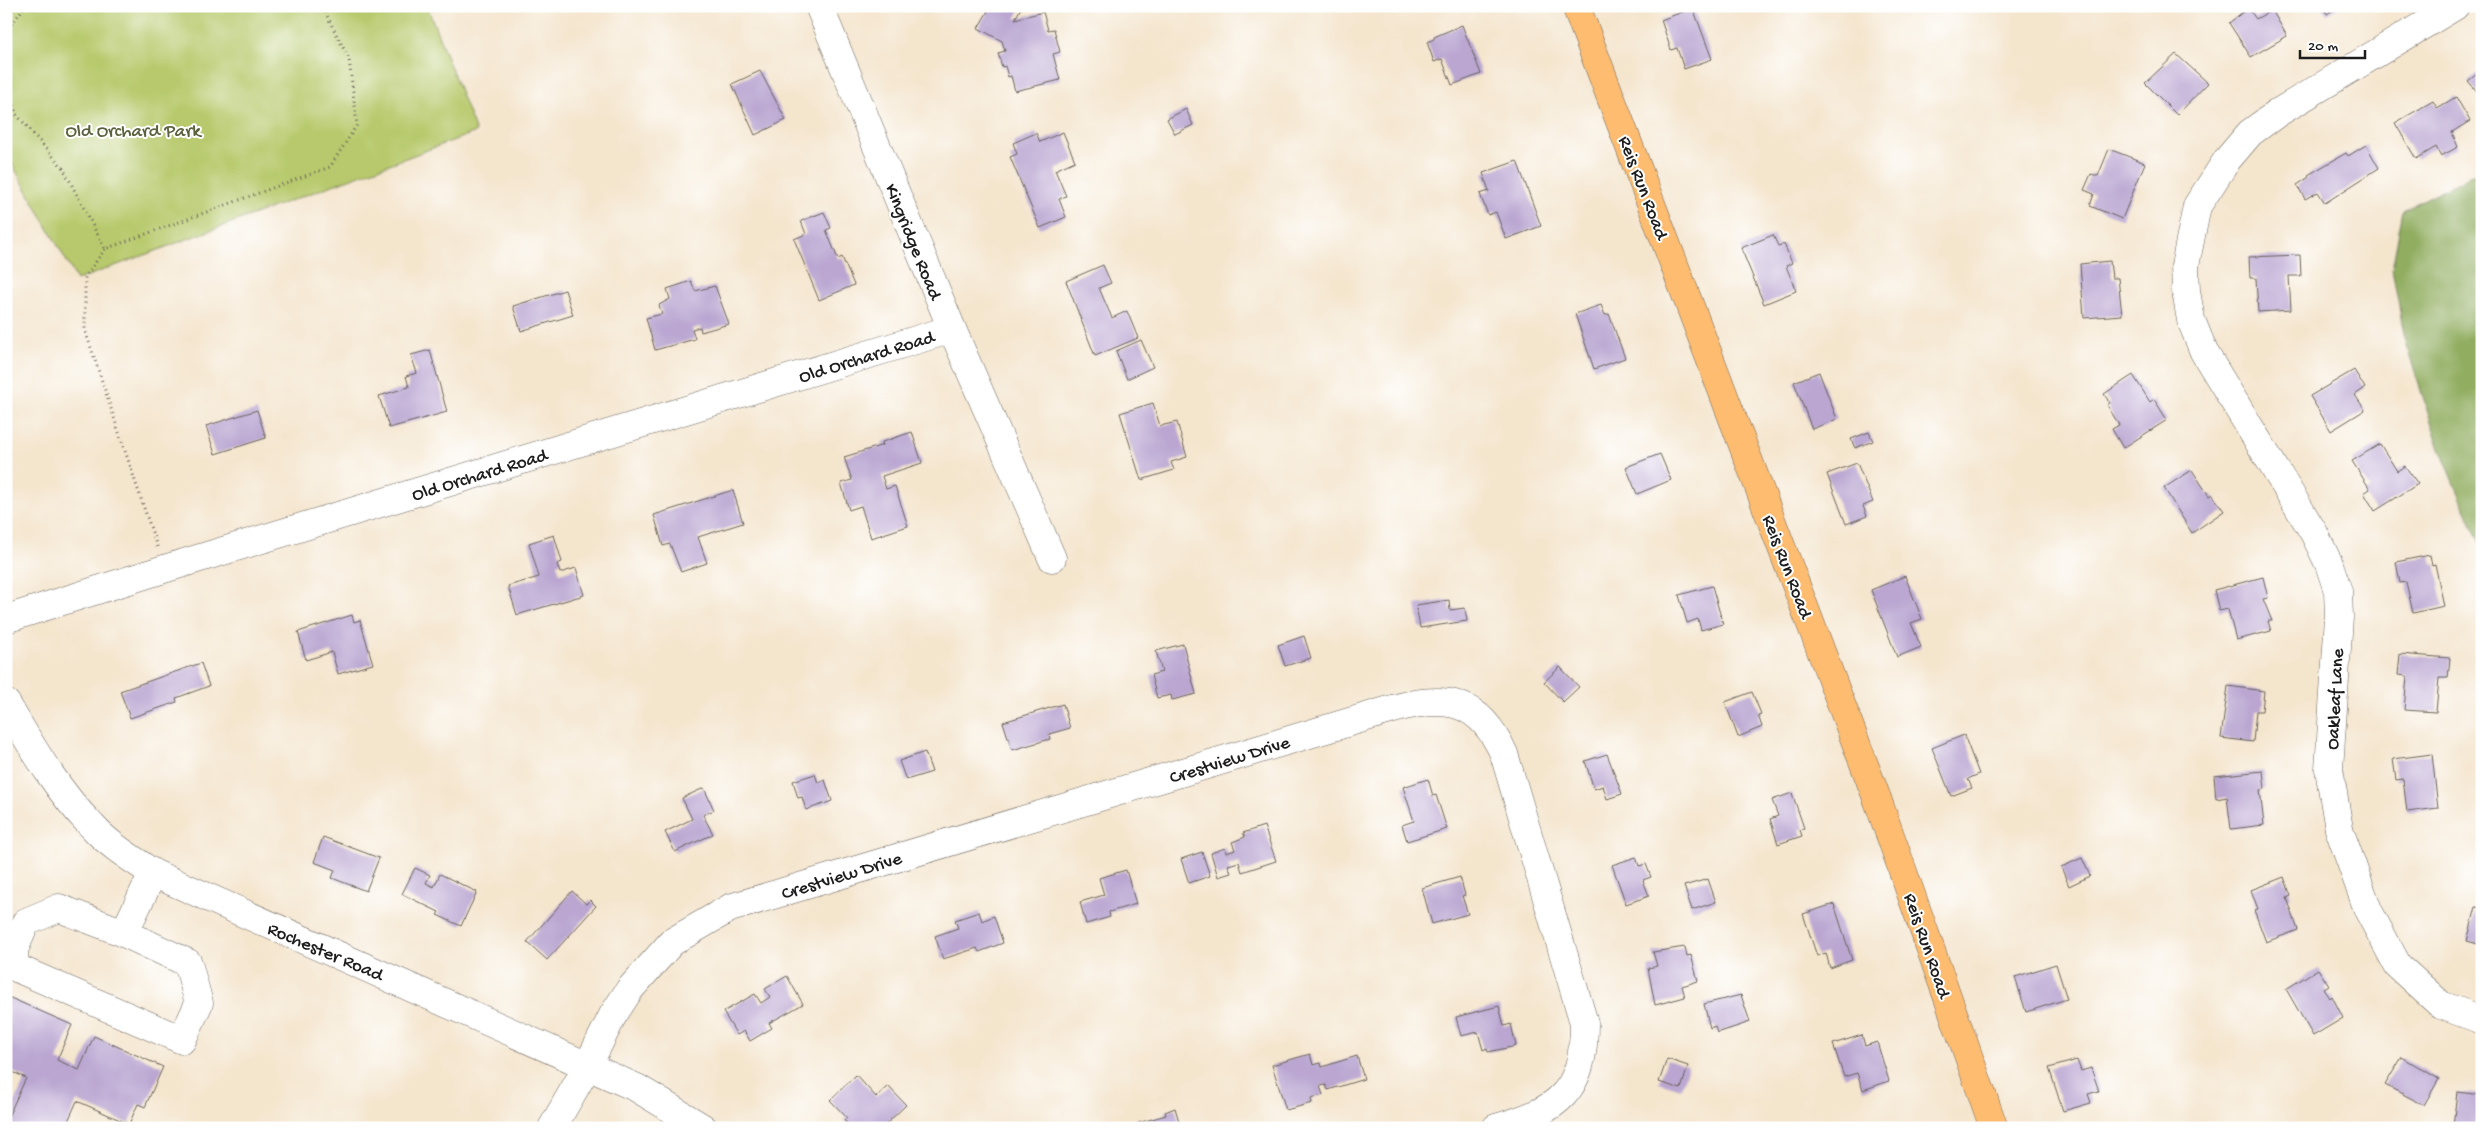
<svg xmlns="http://www.w3.org/2000/svg" width="2488" height="1134" viewBox="0 0 2488 1134" font-family="'Gochi Hand',sans-serif">
  <rect width="100%" height="100%" fill="#fff"/>
  <filter id="ink" filterUnits="userSpaceOnUse"><feTurbulence type="fractalNoise" baseFrequency=".02" numOctaves="2"/><feDisplacementMap in="SourceGraphic" scale="10" xChannelSelector="R" yChannelSelector="G"/><feConvolveMatrix kernelMatrix="1 2 1 2 8 2 1 2 1" color-interpolation-filters="sRGB"/></filter>
  <filter id="wash" filterUnits="userSpaceOnUse"><feTurbulence type="fractalNoise" baseFrequency=".0096" numOctaves="4" result="noise"/><feDisplacementMap in="SourceGraphic" scale="20" xChannelSelector="R" yChannelSelector="G"/><feGaussianBlur stdDeviation="1.12" result="paint"/><feColorMatrix in="noise" values="0 0 0 0 0 0 0 0 0 0 0 0 0 0 0 0 0 1.4 0 .05"/><feComposite in="paint" operator="in"/></filter>
  <g filter="url(#wash)">
    <rect width="100%" height="100%" fill="#f4e5cd"/>
    <!-- green -->
    <path fill="#b7c96c" stroke="#6a7244" d="M6 6H427L476 132 77 280 6 153Z"/>
    <!-- forest -->
    <path fill="#91ad60" stroke="#56643e" d="M2482 170V548L2440 449 2406 345 2392 269 2403 210Z"/>
    <g id="blocks">
      <!-- building -->
      <g fill="#baa6d1">
        <path d="M991 6H1022L1015 19 1043 12 1048 30 1054 29 1060 52 1053 54 1060 80 1015 91 1011 76 1008 77 1005 66 1002 67 998 53 1005 51 1002 41 978 28Z"/>
        <path d="M2322 6H2339L2327 14Z"/>
        <path d="M1693 8 1712 59 1684 69 1677 48 1671 50 1661 20Z"/>
        <path d="M2248 8 2256 19 2272 10 2287 36 2251 57 2229 23Z"/>
        <path d="M1462 25 1481 74 1452 85 1442 59 1434 62 1427 42 1434 39V37Z"/>
        <path d="M2176 54 2208 83 2177 115 2145 83Z"/>
        <path d="M2482 70V97L2468 81Z"/>
        <path d="M760 71 786 120 755 135 732 84Z"/>
        <path d="M2456 97 2470 121 2452 132 2458 147 2441 156 2436 147 2416 159 2395 123 2433 101 2437 108Z"/>
        <path d="M1186 109 1193 125 1175 134 1167 119Z"/>
        <path d="M1063 132 1075 161 1055 170 1066 196 1059 199 1066 217 1040 228 1010 157 1017 154 1013 143 1036 133 1040 142Z"/>
        <path d="M2366 145 2379 168 2325 203 2318 192 2305 199 2297 185 2309 177 2308 175 2346 153 2348 156Z"/>
        <path d="M2109 149 2145 163 2122 219 2090 206 2094 194 2084 190 2091 174 2098 176Z"/>
        <path d="M1517 161 1541 226 1506 239 1496 212 1488 215 1480 194 1489 191 1483 173Z"/>
        <path d="M824 212 831 228 826 230 838 259 842 257 854 285 819 300 794 239 806 234 801 221Z"/>
        <path d="M1773 235 1778 246 1784 244 1792 263 1786 266 1796 291 1764 304 1741 248Z"/>
        <path d="M2300 255 2301 276H2289L2291 310 2258 312 2256 278H2250L2249 257Z"/>
        <path d="M2110 261 2112 278H2118L2122 315 2084 318 2080 264Z"/>
        <path d="M1103 265 1111 283 1099 288 1112 318 1127 311 1138 338 1095 356 1066 281Z"/>
        <path d="M691 281 695 291 715 286 729 324 701 332 700 327 692 329 695 339 655 350 646 318 662 314 659 305 670 299 667 289Z"/>
        <path d="M565 290 573 315 521 331 513 306Z"/>
        <path d="M1601 305 1605 315 1609 314 1625 358 1594 369 1575 314Z"/>
        <path d="M1141 340 1153 367 1127 379 1116 351Z"/>
        <path d="M430 350 447 412 389 428 379 396 409 387 406 376 417 373 411 355Z"/>
        <path d="M2354 370 2365 388 2355 395 2365 410 2331 431 2310 396Z"/>
        <path d="M1819 372 1837 419 1812 429 1794 382Z"/>
        <path d="M2133 375 2150 402 2154 399 2167 420 2123 448 2112 429 2119 425 2107 405 2110 403 2104 394Z"/>
        <path d="M1153 403 1160 426 1177 422 1187 457 1171 462 1174 470 1141 480 1120 413Z"/>
        <path d="M257 410 266 438 215 454 206 426Z"/>
        <path d="M912 432 922 463 882 476 886 489 895 486 908 526 871 538 861 506 849 510 841 483 852 480 844 457 883 445 882 442Z"/>
        <path d="M1869 432 1873 441 1855 448 1851 439Z"/>
        <path d="M2380 444 2397 471 2405 466 2418 484 2375 511 2364 493 2370 489 2352 461Z"/>
        <path d="M1660 454 1671 480 1637 494 1626 467Z"/>
        <path d="M1857 463 1873 502 1863 506 1867 516 1846 524 1827 474Z"/>
        <path d="M2192 470 2209 496 2212 494 2224 511 2192 533 2164 488Z"/>
        <path d="M733 490 743 523 698 537 707 563 681 572 670 544 663 546 654 515Z"/>
        <path d="M554 535 562 562 557 564 560 573 576 568 584 595 517 615 508 586 539 577 529 543Z"/>
        <path d="M2430 555 2432 565 2435 564 2444 606 2413 613 2406 582 2400 583 2396 562Z"/>
        <path d="M1905 576 1922 619 1911 623 1921 647 1897 657 1871 590Z"/>
        <path d="M2263 577 2268 598 2263 599 2272 621H2268L2271 631 2236 640 2228 609 2219 611 2214 590Z"/>
        <path d="M1712 586 1723 624 1701 630 1698 619 1687 623 1679 595Z"/>
        <path d="M1449 600 1450 610 1465 608 1467 621 1420 628 1416 605Z"/>
        <path d="M352 615 354 622 360 620 373 664 338 674 332 652 306 660 298 632Z"/>
        <path d="M1304 636 1311 658 1285 666 1278 645Z"/>
        <path d="M1183 644 1196 694 1172 700 1171 695 1157 698 1151 675 1162 672 1156 651Z"/>
        <path d="M2400 654 2450 658 2448 678H2439L2436 712 2404 710 2407 676 2398 675Z"/>
        <path d="M201 663 209 686 176 698 177 702 130 718 120 691Z"/>
        <path d="M1560 667 1579 687 1563 702 1544 682Z"/>
        <path d="M2228 686 2264 691 2262 711H2256L2253 742 2221 738Z"/>
        <path d="M1752 692 1761 714 1758 715 1762 727 1738 737 1725 702Z"/>
        <path d="M1063 704 1070 728 1049 734 1050 739 1012 750 1003 722Z"/>
        <path d="M1964 735 1979 774 1968 779 1972 788 1951 796 1932 748Z"/>
        <path d="M925 752 932 772 906 780 899 761Z"/>
        <path d="M1607 754 1622 794 1607 799 1603 786 1594 789 1585 761Z"/>
        <path d="M2432 754 2438 808 2407 812 2403 779 2396 780 2393 759Z"/>
        <path d="M2263 771 2265 789 2260 790 2264 825 2231 829 2227 797 2216 799 2214 776Z"/>
        <path d="M815 774 818 783 825 780 832 801 806 810 802 797 798 798 793 781Z"/>
        <path d="M1428 779 1433 796 1436 795 1447 829 1407 841 1402 825 1414 821 1403 787Z"/>
        <path d="M704 788 714 810 703 815 713 834 675 852 665 832 692 819 682 798Z"/>
        <path d="M1792 793 1804 828 1800 830 1802 836 1778 844 1770 819 1778 816 1772 800Z"/>
        <path d="M1264 826 1276 861 1242 872 1239 862 1228 865 1231 873 1218 877 1211 853 1225 848 1226 853 1235 850 1232 842 1245 837 1243 833Z"/>
        <path d="M323 837 379 858 366 891 332 878 335 870 314 862Z"/>
        <path d="M1202 852 1210 876 1189 883 1181 859Z"/>
        <path d="M1636 857 1639 866 1646 864 1651 877 1643 880 1649 896 1626 904 1612 865Z"/>
        <path d="M2082 858 2090 876 2069 886 2061 867Z"/>
        <path d="M415 868 430 875 426 883 434 887 440 874 477 892 461 926 437 915 439 912 402 894Z"/>
        <path d="M1126 870 1136 904 1109 912 1110 917 1086 924 1080 902 1104 895 1099 878Z"/>
        <path d="M1460 877 1465 895 1462 896 1468 914 1432 924 1422 888Z"/>
        <path d="M2284 877 2291 896 2287 898 2298 930 2266 942 2254 910 2258 909 2251 890Z"/>
        <path d="M1708 879 1716 902 1692 910 1684 886Z"/>
        <path d="M572 891 586 904 590 900 596 906 547 960 527 942Z"/>
        <path d="M1834 904 1852 960 1830 968 1826 953 1817 956 1803 914Z"/>
        <path d="M2476 907 2482 908V945L2467 941Z"/>
        <path d="M979 912 982 921 994 916 1003 943 979 952 977 948 943 959 935 936 958 928 955 920Z"/>
        <path d="M1685 947 1687 956 1691 955 1698 981 1682 986 1685 997 1655 1005 1648 968 1657 966 1653 952Z"/>
        <path d="M2056 964 2067 999 2026 1012 2015 977Z"/>
        <path d="M2318 969 2329 986 2324 989 2330 998 2332 996 2343 1018 2313 1036 2286 989Z"/>
        <path d="M787 976 803 1004 769 1023 772 1028 750 1041 744 1031 737 1035 723 1012 755 994 761 1003 770 997 765 989Z"/>
        <path d="M1741 995 1750 1022 1717 1033 1715 1026 1710 1028 1704 1004Z"/>
        <path d="M6 996 72 1025 57 1060 79 1070 94 1036 163 1067 145 1107 138 1104 129 1124 77 1101 65 1128H6V1121L26 1078 6 1069Z"/>
        <path d="M1499 1006 1504 1026 1511 1024 1516 1046 1488 1052 1487 1048 1483 1050 1478 1032 1461 1036 1456 1017Z"/>
        <path d="M1862 1035 1865 1046 1877 1042 1889 1081 1863 1090 1857 1073 1844 1077 1833 1044Z"/>
        <path d="M1310 1054 1313 1065 1321 1063 1322 1067 1357 1056 1364 1079 1328 1090 1326 1085 1320 1086 1323 1095 1311 1098 1312 1103 1286 1110 1272 1065Z"/>
        <path d="M2402 1057 2439 1079 2424 1105 2385 1085Z"/>
        <path d="M1667 1059 1688 1066 1681 1089 1659 1082Z"/>
        <path d="M2077 1060 2081 1071 2091 1068 2099 1091 2088 1094 2091 1103 2063 1111 2049 1068Z"/>
        <path d="M856 1075 876 1097 888 1086 906 1105 882 1128H851L844 1120 847 1118 830 1100Z"/>
        <path d="M2457 1092 2482 1095V1128L2453 1126Z"/>
        <path d="M1175 1108 1181 1128H1139L1138 1123 1166 1115 1165 1112Z"/>
      </g>
    </g>
  </g>
  <g filter="url(#ink)">
    <use href="#blocks" fill-opacity="0" stroke="#68625a" stroke-width="1"/>
    <g fill="none" stroke-linecap="round" stroke-linejoin="round">
      <defs>
        <g id="minor">
          <path d="M819 6 952 329 1052 558"/>
          <path d="M2455 6 2279 112 2250 133 2227 160 2197 206 2185 266 2186 291 2191 320 2204 352 2314 533 2329 564 2338 591 2339 617 2329 769 2339 829 2368 910 2398 966 2441 1005 2482 1020"/>
          <path d="M6 619 164 569 952 329"/>
          <path d="M6 703C31 745 57 791 92 826 109 845 132 859 153 873L637 1088 703 1128"/>
          <path d="M124 933 59 908 26 922 14 950V967L182 1040 199 1003 188 963 124 933 153 873"/>
          <path d="M552 1128 587 1067 613 1015 630 989 672 942 730 908 1393 709C1447 694 1480 700 1504 754L1584 1023C1584 1092 1559 1110 1496 1128"/>
        </g>
        <path id="major" d="M1576 6 1878 801 1994 1128"/>
      </defs>
      <!-- minor casing -->
      <use href="#minor" stroke="#68625a" stroke-width="29"/>
      <!-- major casing -->
      <use href="#major" stroke="#68625a" stroke-width="29"/>
      <!-- path -->
      <g stroke="#68625a" stroke-width="3" stroke-dasharray="1 4" stroke-linecap="butt">
        <path d="M6 69 11 25 25 6"/>
        <path d="M6 76 16 114 63 168 105 249 330 167 357 125 349 59 322 6"/>
        <path d="M105 249 85 277V330L157 547"/>
      </g>
      <!-- minor -->
      <use href="#minor" stroke="#fff" stroke-width="28"/>
      <!-- major -->
      <use href="#major" stroke="#fdbc70" stroke-width="28"/>
    </g>
  </g>
  <g text-anchor="middle" stroke-width="4" stroke-linejoin="round" paint-order="stroke">
    <!-- park labels -->
    <g font-size="19" fill="#5a613c" stroke="#fff">
      <text x="133" y="136">Old Orchard Park</text>
    </g>
    <!-- street labels -->
    <g font-size="19" fill="#1c1c1c" stroke="#fff">
      <text transform="translate(1645 187) rotate(69)" y="7">Reis Run Road</text>
      <text transform="translate(915 241) rotate(68)" y="7">Kingridge Road</text>
      <text transform="translate(866 355) rotate(-17)" y="7">Old Orchard Road</text>
      <text transform="translate(479 473) rotate(-17)" y="7">Old Orchard Road</text>
      <text transform="translate(1789 566) rotate(69)" y="7">Reis Run Road</text>
      <text transform="translate(2333 699) rotate(-87)" y="7">Oakleaf Lane</text>
      <text transform="translate(1229 758) rotate(-17)" y="7">Crestview Drive</text>
      <text transform="translate(841 874) rotate(-17)" y="7">Crestview Drive</text>
      <text transform="translate(1929 945) rotate(71)" y="7">Reis Run Road</text>
      <text transform="translate(326 950) rotate(23)" y="7">Rochester Road</text>
    </g>
  </g>
  <!-- margin -->
  <rect width="2488" height="1134" fill="none" stroke="#fff" stroke-width="25"/>
  <!-- scale -->
  <path d="M2300 50v8h65v-8" fill="none" stroke="#1c1c1c" stroke-width="2.5"/>
  <text x="2308" y="50" font-size="15" fill="#1c1c1c" stroke="#ffffff" stroke-width="4" paint-order="stroke">20 m</text>
</svg>
